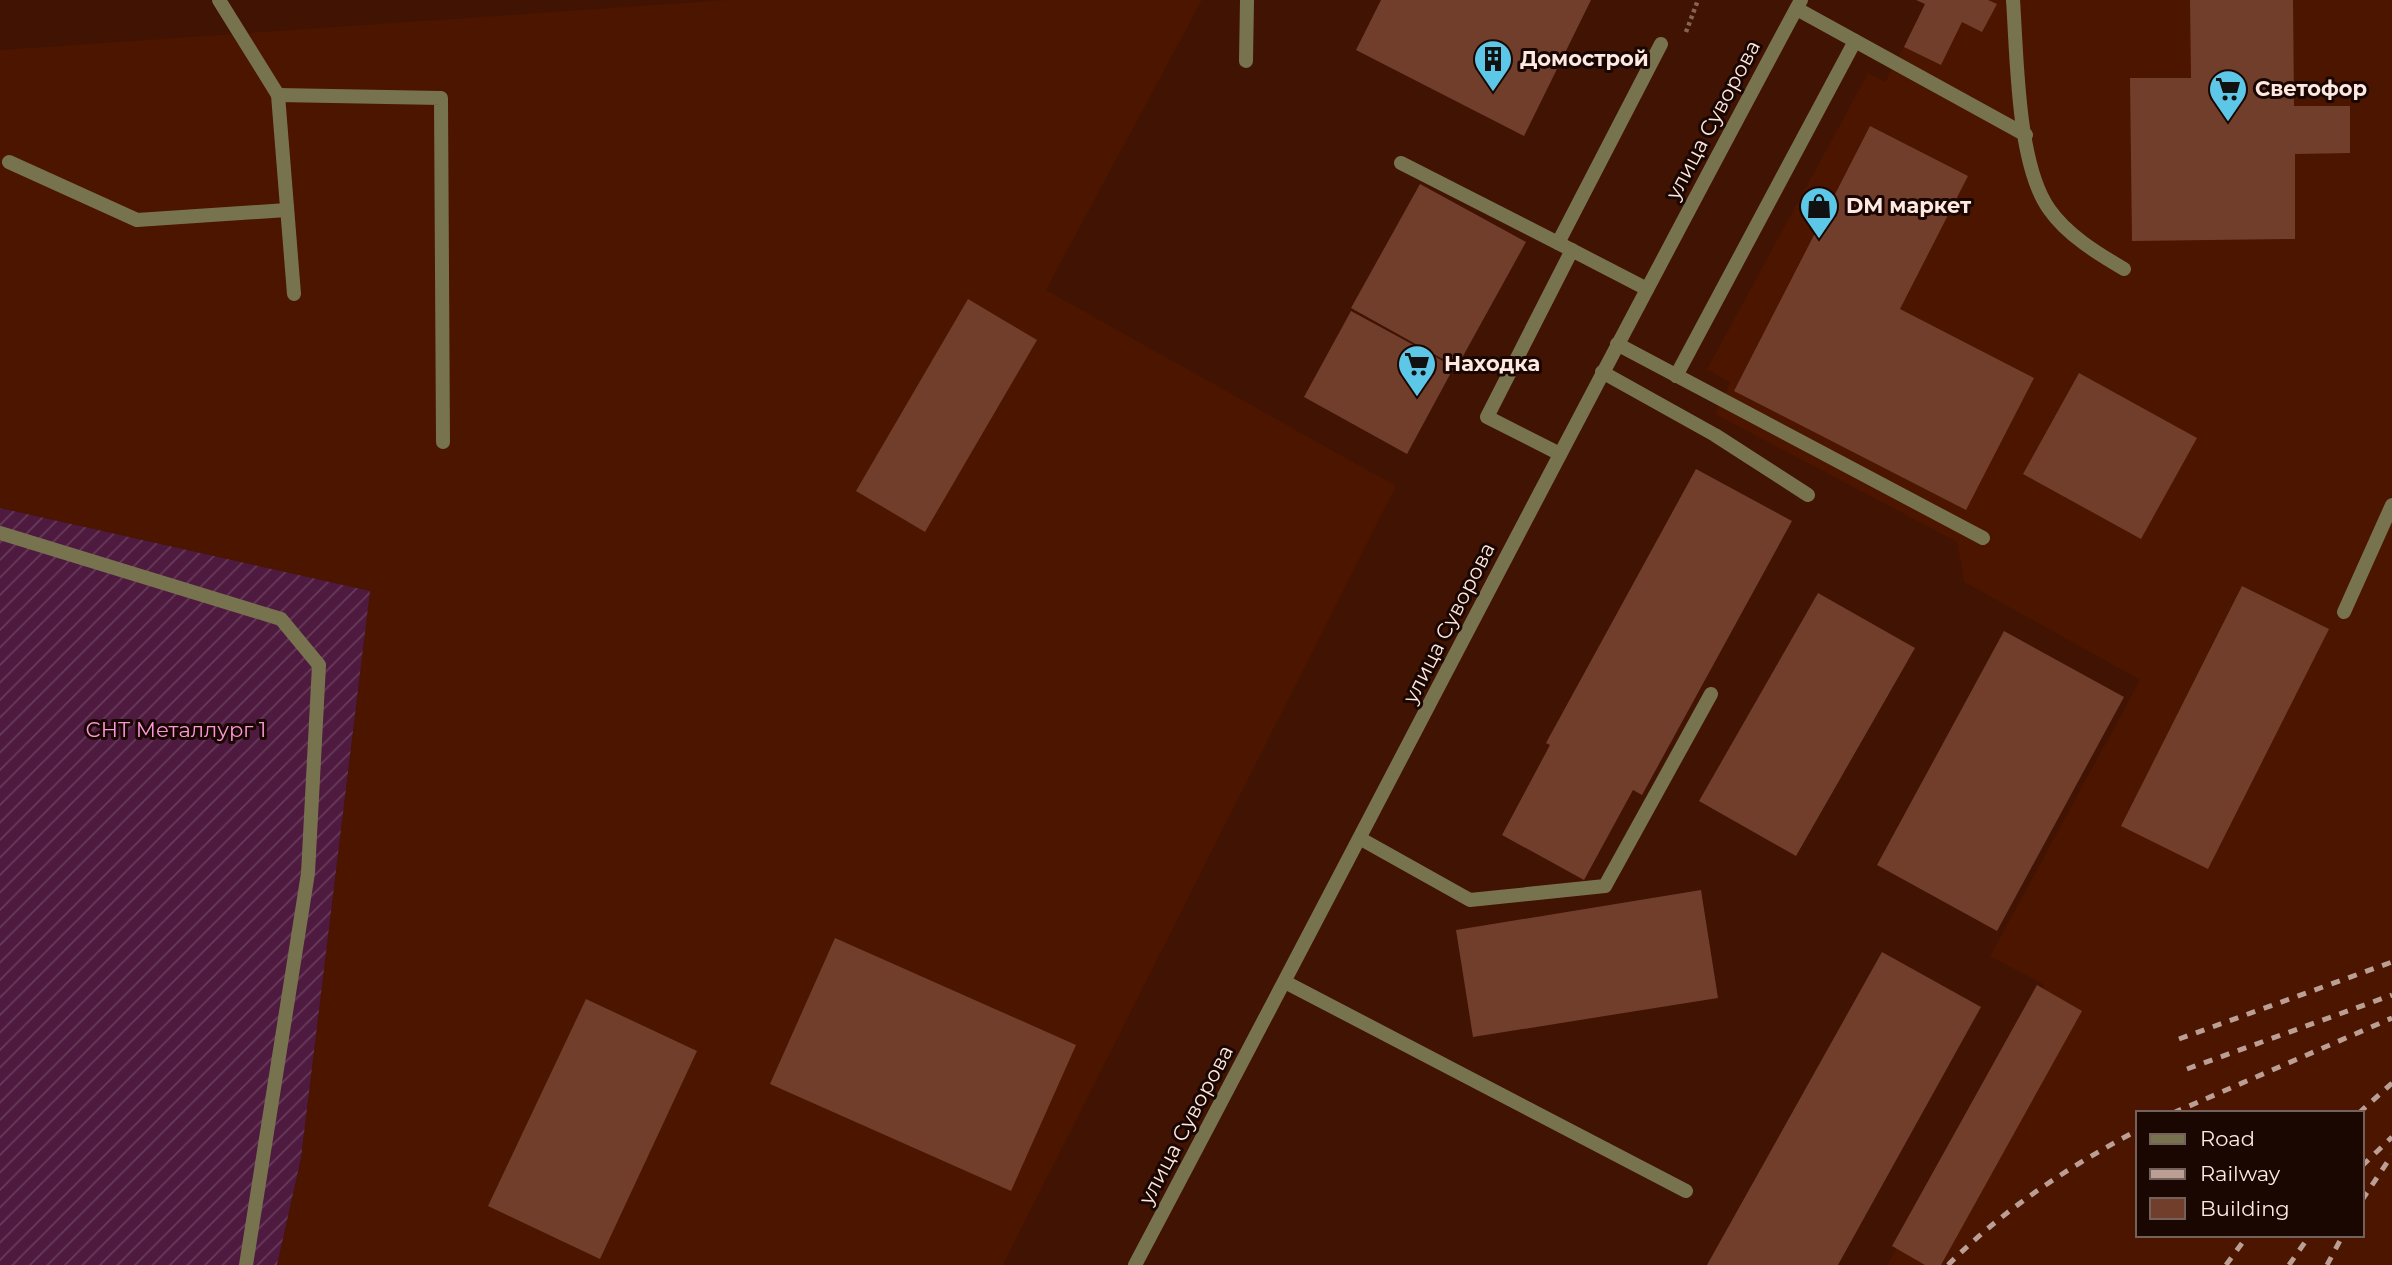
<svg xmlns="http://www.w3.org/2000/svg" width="2392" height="1265" viewBox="0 0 2392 1265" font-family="Montserrat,sans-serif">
  <defs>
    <pattern id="garden-furrows" width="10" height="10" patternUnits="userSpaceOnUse" patternTransform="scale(1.75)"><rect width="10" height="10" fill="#4e1a3f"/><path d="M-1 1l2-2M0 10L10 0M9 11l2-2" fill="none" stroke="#683b5a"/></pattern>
  </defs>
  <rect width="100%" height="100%" fill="#411302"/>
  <!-- built -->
  <g fill="#4b1500" fill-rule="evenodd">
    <path d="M727 0H1202L1046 290 1396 486 1003 1265H277L301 1158 370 591 0 508V50Z"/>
    <path d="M1916 0H2392V1265H1887L2044 985 1990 956 2140 680 1964 582 1957 542 1715 414 1730 383 1707 369 1868 73 1885 82 1925 5ZM2138 1113H2362V1235H2138Z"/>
  </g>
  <!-- garden -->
  <path fill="url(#garden-furrows)" d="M0 508 370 591 301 1158 277 1265H0Z"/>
  <!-- building -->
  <g fill="#713e2c">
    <path d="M1381 0H1591L1524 136 1356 50Z"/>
    <path d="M1916 0H1988L1997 4 1982 32 1962 22 1941 65 1904 47 1925 4Z"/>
    <path d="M2190 0H2293L2294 106H2350V153L2295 154V239L2132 241 2130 78H2191Z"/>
    <path d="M1870 126 1968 176 1900 309 2034 378 1966 510 1734 391Z"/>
    <path d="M1420 184 1526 242 1457 367 1351 308Z"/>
    <path d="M968 299 1037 340 925 532 856 491Z"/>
    <path d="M1351 311 1454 367 1407 454 1304 397Z"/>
    <path d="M2079 373 2197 438 2141 539 2023 474Z"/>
    <path d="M1696 469 1792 521 1642 795 1633 790 1584 880 1502 835 1550 745 1546 743Z"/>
    <path d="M2242 586 2329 629 2208 869 2121 826Z"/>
    <path d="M1818 593 1915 648 1796 856 1699 801Z"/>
    <path d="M2004 631 2124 697 1997 931 1877 865Z"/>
    <path d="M1701 890 1718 998 1473 1037 1456 930Z"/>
    <path d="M835 938 1076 1045 1011 1191 770 1084Z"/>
    <path d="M1882 952 1981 1007 1838 1265H1707Z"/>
    <path d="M2037 985 2082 1011 1941 1265H1925L1892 1246Z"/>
    <path d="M586 999 697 1051 600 1259 488 1206Z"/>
  </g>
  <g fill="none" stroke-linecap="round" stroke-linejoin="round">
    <!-- path -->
    <path stroke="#876356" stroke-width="4.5" stroke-dasharray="3.5 3.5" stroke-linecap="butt" d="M1686 32 1698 0"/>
    <!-- service -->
    <g stroke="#78734f" stroke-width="14">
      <path d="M219 0 278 95 294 294"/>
      <path d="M2013 0C2017 56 2017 164 2049 209 2067 235 2097 253 2124 269"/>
      <path d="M1797 9 2026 135"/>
      <path d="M1246 61 1247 0"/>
      <path d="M278 95 441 98 443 442"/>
      <path d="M9 162 137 220 287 210"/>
      <path d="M1401 163 1558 243"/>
      <path d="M1647 289 1558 243 1661 44"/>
      <path d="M1617 344 1983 538"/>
      <path d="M1602 372 1715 435 1808 495"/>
      <path d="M1676 376 1855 41"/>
      <path d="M1560 454 1487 417 1572 250"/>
      <path d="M0 533 281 619 319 665 308 873 246 1265"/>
      <path d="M2344 612 2392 505"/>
      <path d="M1361 839 1470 900 1605 886 1711 694"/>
      <path d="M1285 982 1686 1191"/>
    </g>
    <!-- tertiary -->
    <path stroke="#78734f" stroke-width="14" d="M1135 1265C1358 844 1575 420 1801 0"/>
    <!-- rail -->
    <g stroke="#bb9e94" stroke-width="5" stroke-dasharray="9 9" stroke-linecap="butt">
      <path d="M2179 1039 2392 962"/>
      <path d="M2187 1069 2392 995"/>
      <path d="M2173 1113 2392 1018"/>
      <path d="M2359 1113 2392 1083"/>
      <path d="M2362 1166 2392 1137"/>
      <path d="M2362 1200 2392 1155"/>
      <path d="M1948 1265C2004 1209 2068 1167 2138 1130"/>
      <path d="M2226 1265 2248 1235"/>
      <path d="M2289 1265 2310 1235"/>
      <path d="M2327 1265 2343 1235"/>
    </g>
  </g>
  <!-- icons -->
  <defs>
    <symbol id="building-pin" viewBox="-11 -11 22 30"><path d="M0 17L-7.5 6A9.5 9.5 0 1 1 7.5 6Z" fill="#5cc7e7" stroke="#1b0702"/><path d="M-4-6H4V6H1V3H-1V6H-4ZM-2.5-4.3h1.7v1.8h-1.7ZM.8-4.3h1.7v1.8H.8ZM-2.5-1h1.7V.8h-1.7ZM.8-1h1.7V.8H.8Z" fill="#111"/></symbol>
    <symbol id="supermarket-pin" viewBox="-11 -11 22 30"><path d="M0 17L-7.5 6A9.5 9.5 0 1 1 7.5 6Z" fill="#5cc7e7" stroke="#1b0702"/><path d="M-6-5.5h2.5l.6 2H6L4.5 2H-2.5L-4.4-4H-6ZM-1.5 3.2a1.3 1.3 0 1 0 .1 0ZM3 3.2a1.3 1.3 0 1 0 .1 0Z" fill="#111"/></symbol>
    <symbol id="shop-pin" viewBox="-11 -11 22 30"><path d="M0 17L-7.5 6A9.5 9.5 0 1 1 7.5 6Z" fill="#5cc7e7" stroke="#1b0702"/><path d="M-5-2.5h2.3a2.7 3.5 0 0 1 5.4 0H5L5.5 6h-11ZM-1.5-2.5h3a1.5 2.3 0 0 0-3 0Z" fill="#111"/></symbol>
  </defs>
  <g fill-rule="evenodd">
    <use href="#building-pin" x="1471" y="37" width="44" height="60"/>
    <use href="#supermarket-pin" x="2206" y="67" width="44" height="60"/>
    <use href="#shop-pin" x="1797" y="184" width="44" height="60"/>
    <use href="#supermarket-pin" x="1395" y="342" width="44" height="60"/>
  </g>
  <g text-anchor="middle" stroke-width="6" stroke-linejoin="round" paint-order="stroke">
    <!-- poi labels -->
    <g font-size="21" font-weight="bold" fill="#fde9e2" stroke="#1b0702" text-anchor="start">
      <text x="1520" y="66">Домострой</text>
      <text x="2255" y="96">Светофор</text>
      <text x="1846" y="213">DM маркет</text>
      <text x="1444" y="371">Находка</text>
    </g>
    <!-- street labels -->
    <g font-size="21" fill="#fde9e2" stroke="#1b0702">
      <text transform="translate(1713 120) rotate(-62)" y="7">улица Суворова</text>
      <text transform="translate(1449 623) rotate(-63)" y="7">улица Суворова</text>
      <text transform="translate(1186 1125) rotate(-62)" y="7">улица Суворова</text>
    </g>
    <!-- park labels -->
    <g font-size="21" fill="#fc97db" stroke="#1b0702">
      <text x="176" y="737">СНТ Металлург 1</text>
    </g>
  </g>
  <!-- legend -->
  <rect x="2136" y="1111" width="228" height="126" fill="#1b0702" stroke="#75615c" stroke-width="2"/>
  <rect x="2150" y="1134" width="35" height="10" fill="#78734f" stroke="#75615c" stroke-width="2"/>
  <text x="2200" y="1146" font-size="21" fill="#fde9e2">Road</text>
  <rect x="2150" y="1169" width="35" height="10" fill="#bb9e94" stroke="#75615c" stroke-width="2"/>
  <text x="2200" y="1181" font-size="21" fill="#fde9e2">Railway</text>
  <rect x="2150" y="1198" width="35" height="21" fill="#713e2c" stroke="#75615c" stroke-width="2"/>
  <text x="2200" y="1216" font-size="21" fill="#fde9e2">Building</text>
</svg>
